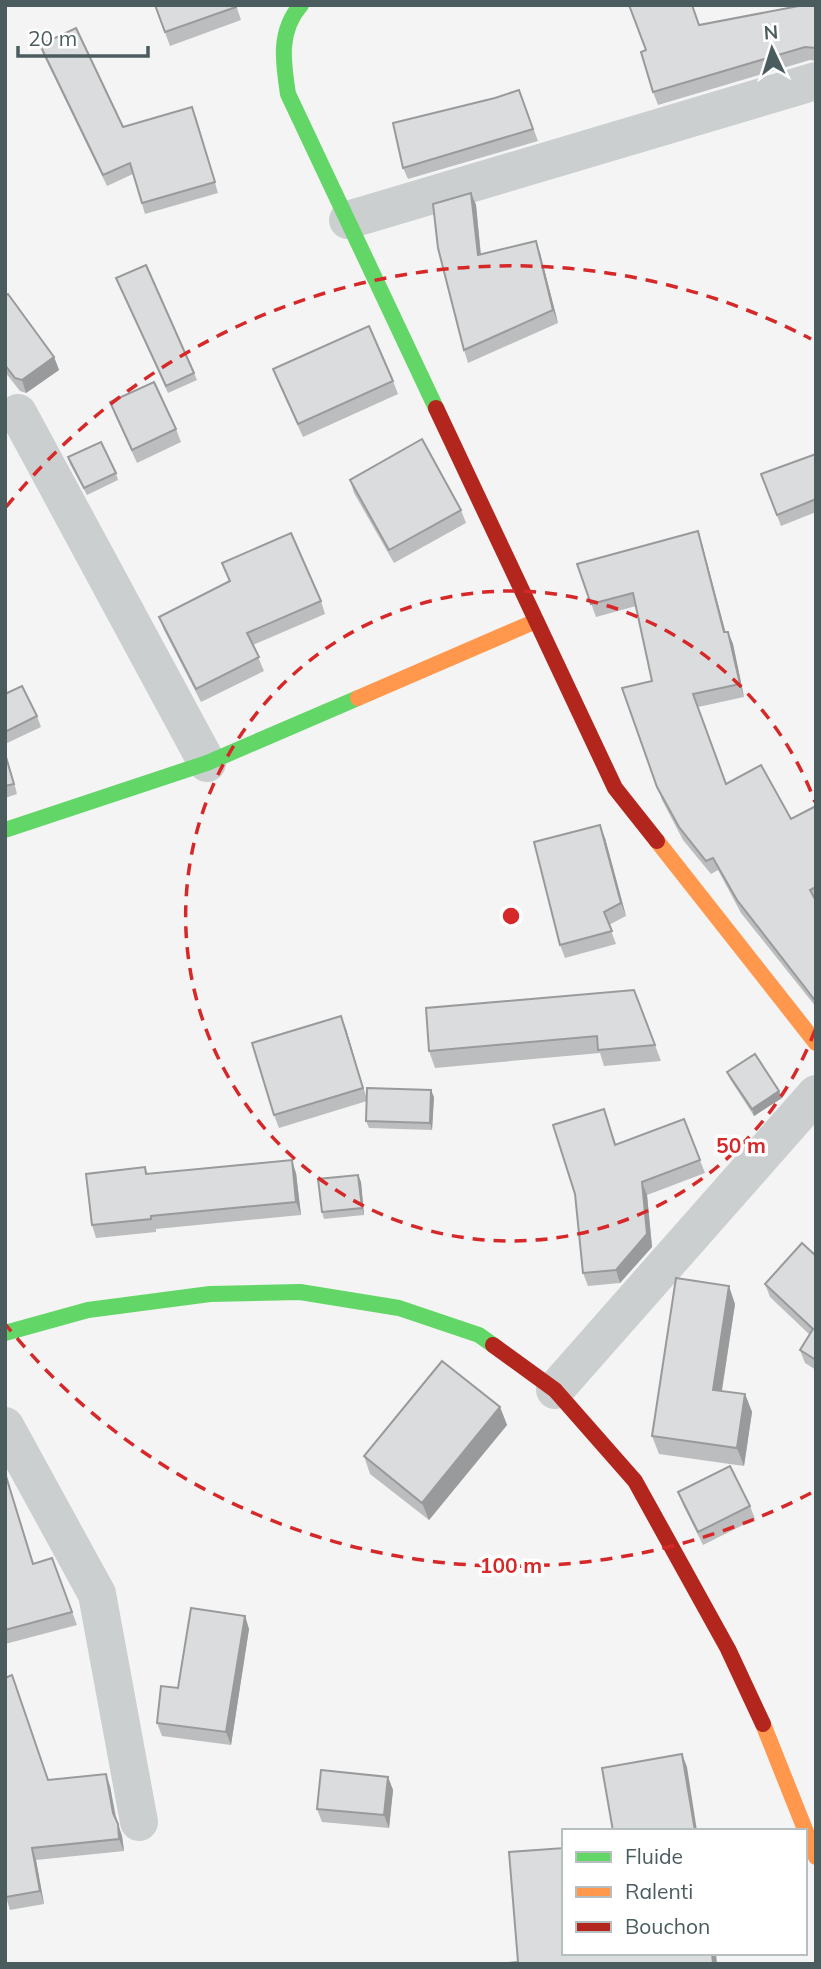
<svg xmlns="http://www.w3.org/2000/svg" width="821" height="1969" viewBox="0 0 821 1969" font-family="Mulish,sans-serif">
  <rect width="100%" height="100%" fill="#f4f4f4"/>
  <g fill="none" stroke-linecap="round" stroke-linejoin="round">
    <!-- street -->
    <g stroke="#cbcfcf" stroke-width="38">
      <path d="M348 220 816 81"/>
      <path d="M18 413 207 763"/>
      <path d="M555 1390 816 1094"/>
      <path d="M5 1426 97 1594 139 1822"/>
    </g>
    <!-- fast -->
    <g stroke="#63d668" stroke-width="16">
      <path d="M301 5C278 31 283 62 288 94L436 408"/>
      <path d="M5 830 207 763 358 698"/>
      <path d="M5 1333 88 1310 210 1294 300 1292 399 1308 479 1335 493 1345"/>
    </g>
    <!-- slow -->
    <g stroke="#ff974d" stroke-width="16">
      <path d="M358 698 536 621"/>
      <path d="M657 841 816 1043"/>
      <path d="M763 1724 816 1857"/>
    </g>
    <!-- jam -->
    <g stroke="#b3261e" stroke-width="16">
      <path d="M436 408 615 788 657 841"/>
      <path d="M493 1345 555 1390 635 1481 728 1649 763 1724"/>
    </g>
  </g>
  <!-- wall -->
  <g fill="#bcbdbe">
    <path d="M155 5H236L241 20 170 46Z"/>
    <path d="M816 5V61L810 60 658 105 653 92 699 25Z"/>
    <path d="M40 45 123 127 196 117 218 193 145 214 133 174 107 186 44 56Z"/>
    <path d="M519 90 538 141 408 179 403 168 495 98Z"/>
    <path d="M471 193 476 205 481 255 540 253 558 323 468 363 464 350Z"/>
    <path d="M116 278 194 373 197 380 168 393Z"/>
    <path d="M5 296 54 357 59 370 26 393 20 391 5 372Z"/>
    <path d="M273 369 393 381 398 394 303 437 278 382Z"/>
    <path d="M110 402 176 429 181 442 137 463 115 415Z"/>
    <path d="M816 454V512L781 526 761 474Z"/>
    <path d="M68 457 116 473 118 480 87 495 70 464Z"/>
    <path d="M350 480 461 510 466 523 394 563 354 493Z"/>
    <path d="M702 544 725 632H728L733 644 744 697 698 707 726 784 791 819 816 806V1007L741 913 718 870 711 874 683 840 662 800 622 688 652 681 636 606 596 617 577 564Z"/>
    <path d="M222 563 321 601 325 614 253 645 264 671 201 702 164 630 159 617 229 581Z"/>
    <path d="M5 694 37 716 41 727 5 744Z"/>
    <path d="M5 751 17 794 5 798Z"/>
    <path d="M605 838 626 916 609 925 616 944 565 958 560 945Z"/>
    <path d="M426 1008 655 1045 661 1061 604 1066 600 1053 435 1068 429 1051Z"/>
    <path d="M346 1029 367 1100 434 1097 432 1130 369 1128 366 1121 367 1101 279 1128 274 1115Z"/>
    <path d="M727 1072 779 1091 782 1098 754 1116 730 1079Z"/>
    <path d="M604 1109 616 1144 684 1119 705 1173 647 1195 652 1247 620 1283 588 1286 583 1273Z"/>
    <path d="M145 1167 148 1174 296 1173 301 1215 156 1229V1232L96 1238 92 1225Z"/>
    <path d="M358 1175 361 1182 364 1215 324 1219 322 1212Z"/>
    <path d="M816 1256V1370L805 1363 800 1350 810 1335 770 1297 765 1284Z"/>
    <path d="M735 1304 722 1391 745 1394 752 1412 744 1466 659 1454 652 1436Z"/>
    <path d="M500 1407 507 1425 429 1520 370 1474 364 1456Z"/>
    <path d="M5 1473 34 1564 52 1558 77 1625 5 1644Z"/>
    <path d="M678 1492 750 1506 755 1519 703 1545 683 1505Z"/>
    <path d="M245 1616 249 1629 231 1745 162 1736 157 1723 178 1688Z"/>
    <path d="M388 1777 393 1790 389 1828 322 1822 317 1809Z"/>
    <path d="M49 1780 110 1786 117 1821 122 1836 124 1851 36 1860 44 1904 10 1910 6 1897Z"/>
  </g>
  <!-- shaded-wall -->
  <g fill="#999a9b">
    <path d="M471 193 476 205 482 268 478 255Z"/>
    <path d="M536 241 540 253 558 323 553 310Z"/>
    <path d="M54 357 59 370 26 393 22 380Z"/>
    <path d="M698 531 702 544 729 645 724 632Z"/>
    <path d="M728 632 733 644 744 697 740 684Z"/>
    <path d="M5 751 17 794 5 754Z"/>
    <path d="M600 825 605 838 626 916 621 903Z"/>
    <path d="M341 1016 346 1029 367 1101 363 1088Z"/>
    <path d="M431 1090 434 1097 432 1130 430 1123Z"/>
    <path d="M779 1091 782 1098 754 1116 752 1109Z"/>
    <path d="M292 1160 296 1173 301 1215 296 1202Z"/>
    <path d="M358 1175 361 1182 364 1215 362 1208Z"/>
    <path d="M642 1182 647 1195 652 1247 620 1283 616 1270Z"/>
    <path d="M729 1286 735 1304 719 1408 713 1390Z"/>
    <path d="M745 1394 752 1412 744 1466 737 1448Z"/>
    <path d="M500 1407 507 1425 429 1520 422 1503Z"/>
    <path d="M245 1616 249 1629 231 1745 226 1732Z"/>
    <path d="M682 1754 687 1767 697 1831H695Z"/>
    <path d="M106 1774 110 1786 117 1826 113 1813Z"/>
    <path d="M388 1777 393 1790 389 1828 384 1815Z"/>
    <path d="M118 1824 122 1836 124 1851 119 1839Z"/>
    <path d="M32 1848 36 1860 44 1904 40 1891Z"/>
    <path d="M712 1953H716L717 1964H713Z"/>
  </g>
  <!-- building -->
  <g fill="#dbdcdd" stroke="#999a9b" stroke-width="2">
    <path d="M155 5H236V7L165 32Z"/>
    <path d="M629 5H692L699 25 804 5H816V48L805 47 653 92 641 52 646 50Z"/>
    <path d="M76 28 123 127 192 107 215 182 142 203 130 163 103 175 40 45Z"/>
    <path d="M519 90 533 129 403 168 393 123 495 98Z"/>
    <path d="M471 193 478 255 536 241 553 310 464 350 438 248 433 204Z"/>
    <path d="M146 265 194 373 166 386 116 278Z"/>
    <path d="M8 294 54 357 22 380 15 378 5 365V296Z"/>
    <path d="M369 326 393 381 298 424 273 369Z"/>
    <path d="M154 382 176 429 132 450 110 402Z"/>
    <path d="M422 439 461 510 389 550 350 480Z"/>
    <path d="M101 442 116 473 84 488 68 457Z"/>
    <path d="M816 454V499L777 515 761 474Z"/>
    <path d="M698 531 724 632H728L740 684 693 694 726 784 761 765 791 819 816 806V887L810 890 816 901V998L814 999 737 900 713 858 706 861 679 827 657 787 622 688 652 681 633 593 591 604 577 564Z"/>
    <path d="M291 533 321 601 247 633 259 657 196 689 159 617 230 581 222 563Z"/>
    <path d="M22 686 37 716 5 732V694Z"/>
    <path d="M5 754 14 784 5 786Z"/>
    <path d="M600 825 621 903 604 912 612 931 560 945 534 842Z"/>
    <path d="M634 990 655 1045 598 1050 597 1036 429 1051 426 1008Z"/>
    <path d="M341 1016 363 1088 274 1115 252 1043Z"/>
    <path d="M755 1054 779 1091 752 1109 727 1072Z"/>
    <path d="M367 1088 431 1090 430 1123 366 1121Z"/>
    <path d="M604 1109 615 1145 684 1119 700 1160 642 1182 647 1234 616 1270 583 1273 575 1194 553 1125Z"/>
    <path d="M292 1160 296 1202 151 1216V1219L92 1225 86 1174 145 1167 146 1174Z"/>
    <path d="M358 1175 362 1208 322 1212 318 1179Z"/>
    <path d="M802 1243 816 1256V1360L800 1350 813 1329 765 1284Z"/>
    <path d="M676 1278 729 1286 713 1390 745 1394 737 1448 652 1436Z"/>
    <path d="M442 1361 500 1407 422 1503 364 1456Z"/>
    <path d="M730 1466 750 1506 698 1532 678 1492Z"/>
    <path d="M5 1473 33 1564 52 1558 72 1612 5 1630Z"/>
    <path d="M191 1608 245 1616 226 1732 157 1723 161 1686 178 1688Z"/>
    <path d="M12 1675 48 1780 106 1774 113 1813 118 1824 119 1839 32 1848 40 1891 6 1897 5 1678Z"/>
    <path d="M682 1754 695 1831H613L602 1768Z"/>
    <path d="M321 1770 388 1777 384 1815 317 1809Z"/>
    <path d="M564 1848V1953H712L713 1964H498L518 1962 509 1852Z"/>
  </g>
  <!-- distance rings -->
  <g fill="none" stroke="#d62828" stroke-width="3.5" stroke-dasharray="12 9">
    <path d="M815 1030A325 325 0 1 1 815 802"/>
    <path d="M811 1493A650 650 0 0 1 6 1325M6 507A650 650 0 0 1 811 339"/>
  </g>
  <circle cx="511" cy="916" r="10" fill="#d62828" stroke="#fff" stroke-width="3.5"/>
  <g font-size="21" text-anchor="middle" font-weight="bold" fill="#d62828" stroke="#fff" stroke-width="7" stroke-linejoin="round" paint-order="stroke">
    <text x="741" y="1153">50 m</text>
    <text x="511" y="1573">100 m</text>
  </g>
  <!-- border -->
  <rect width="821" height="1969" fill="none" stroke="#4b5c5f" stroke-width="14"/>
  <!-- legend -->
  <rect x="562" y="1829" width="245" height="126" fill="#ffffff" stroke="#b7bebf" stroke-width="2"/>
  <rect x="576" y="1852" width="35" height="10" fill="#63d668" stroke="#b7bebf" stroke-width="2"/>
  <text x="625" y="1864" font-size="21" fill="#4b5c5f">Fluide</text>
  <rect x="576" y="1887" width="35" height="10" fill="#ff974d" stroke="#b7bebf" stroke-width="2"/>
  <text x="625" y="1899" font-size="21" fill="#4b5c5f">Ralenti</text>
  <rect x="576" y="1922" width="35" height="10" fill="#b3261e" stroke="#b7bebf" stroke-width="2"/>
  <text x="625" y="1934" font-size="21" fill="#4b5c5f">Bouchon</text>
  <!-- north arrow -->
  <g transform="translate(772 49) rotate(356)" stroke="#ffffff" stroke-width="5" paint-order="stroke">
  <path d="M0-5L12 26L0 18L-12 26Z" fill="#4b5c5f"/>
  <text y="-10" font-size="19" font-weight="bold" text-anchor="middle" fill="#4b5c5f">N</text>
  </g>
  <!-- scale -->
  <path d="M18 46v10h130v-10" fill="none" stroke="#4b5c5f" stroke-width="3.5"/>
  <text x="28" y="46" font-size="21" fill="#4b5c5f" stroke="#ffffff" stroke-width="5" paint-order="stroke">20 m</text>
</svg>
